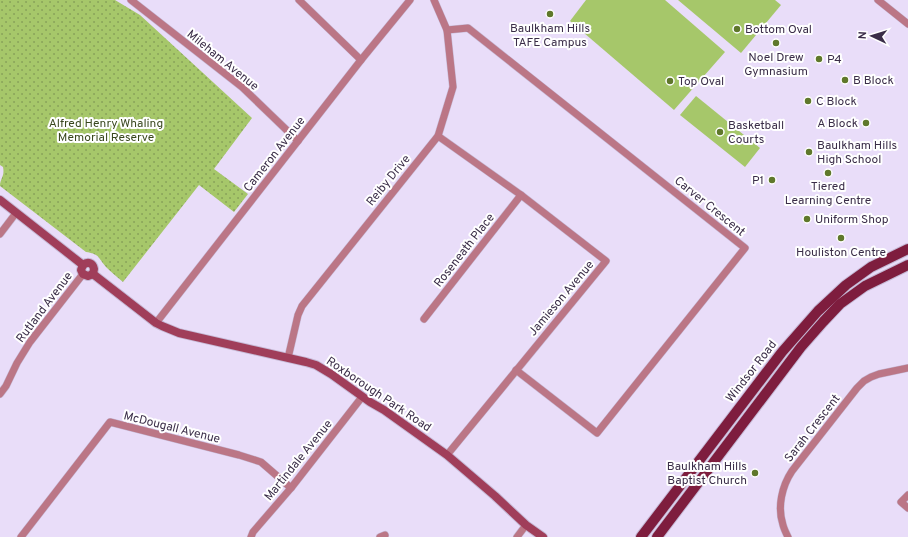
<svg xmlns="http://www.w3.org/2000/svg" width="908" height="537" viewBox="0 0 908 537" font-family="Overpass,sans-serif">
  <defs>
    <pattern id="park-dots" width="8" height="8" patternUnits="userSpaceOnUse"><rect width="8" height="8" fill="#a6c76a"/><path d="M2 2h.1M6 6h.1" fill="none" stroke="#88a259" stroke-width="1.8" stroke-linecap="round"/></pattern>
  </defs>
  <rect width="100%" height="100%" fill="#e9ddf9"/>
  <!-- grass -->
  <g fill="#a6c76a">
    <path d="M586 0H665L725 52 674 110 570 21Z"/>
    <path d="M678 0H775L781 5 741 53Z"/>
    <path d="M696 96 760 148 745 167 680 115Z"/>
  </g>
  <!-- park -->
  <path fill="url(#park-dots)" d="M0 0H115L140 15 252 118 214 169 248 194 234 212 199 185 123 282C117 277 111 272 106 267 98 258 100 254 86 252L0 186C0 178 5 177 3 167L0 165Z"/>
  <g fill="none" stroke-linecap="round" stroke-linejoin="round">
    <defs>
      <g id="street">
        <path d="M131 0 242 87 298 141"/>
        <path d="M299 0 361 60"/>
        <path d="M878 0 908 24"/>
        <path d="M447 30 468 28 745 248 597 433 516 370"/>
        <path d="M438 136 521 195 606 261 447 455"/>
        <path d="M0 234 16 213"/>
        <path d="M424 319 521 195"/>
        <path d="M156 323 361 60 410 0"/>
        <path d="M288 358 298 315 302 306 438 136 453 87 447 30 434 0"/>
        <path d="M0 394 6 386 17 363 30 342 83 274"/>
        <path d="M908 495 901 502 908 508"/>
        <path d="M21 537 110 422 239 455 261 462 291 488"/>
        <path d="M251 537 253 532 291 488 362 397"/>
        <path d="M380 537 385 535"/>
        <path d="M517 537 526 525"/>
        <path d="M788 537C786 533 784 529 783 525 777 507 782 486 792 471L857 388 864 381 871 377 879 374 908 368"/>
      </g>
      <g id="secondary">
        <path d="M0 200 83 265"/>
        <path d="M83 265 81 270 83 274 88 276 93 274"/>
        <path d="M83 265C88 261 93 263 94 269L93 274"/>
        <path d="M93 274 156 323 162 326 179 333 306 362 316 365 331 374 370 402 384 410 447 455 495 496 526 525 543 537"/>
      </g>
      <g id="primary">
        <path d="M641 537 782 352 818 311 846 285 871 267 908 249"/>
        <path d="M657 537 801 347 823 322 840 304 865 286 908 265"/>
      </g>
    </defs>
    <!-- street casing -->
    <use href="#street" stroke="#c6bad6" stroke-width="8"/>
    <!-- secondary casing -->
    <use href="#secondary" stroke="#c6bad6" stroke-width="10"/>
    <!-- primary casing -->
    <use href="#primary" stroke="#c6bad6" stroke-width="12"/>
    <!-- street -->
    <use href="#street" stroke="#bb7686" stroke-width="7"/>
    <!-- secondary -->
    <use href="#secondary" stroke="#a03e5a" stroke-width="8"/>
    <!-- primary -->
    <use href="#primary" stroke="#7e1d3e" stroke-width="10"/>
  </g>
  <!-- markers -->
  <g fill="#5f782b" stroke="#fff" stroke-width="1.5">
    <circle cx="550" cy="14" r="4"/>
    <circle cx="737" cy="29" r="4"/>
    <circle cx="776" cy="43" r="4"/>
    <circle cx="819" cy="59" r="4"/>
    <circle cx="845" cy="80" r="4"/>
    <circle cx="670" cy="81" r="4"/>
    <circle cx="808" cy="101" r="4"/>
    <circle cx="866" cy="123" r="4"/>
    <circle cx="720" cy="132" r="4"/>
    <circle cx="809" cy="152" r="4"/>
    <circle cx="828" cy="173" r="4"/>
    <circle cx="772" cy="180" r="4"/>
    <circle cx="807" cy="219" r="4"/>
    <circle cx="841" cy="238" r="4"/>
    <circle cx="755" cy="473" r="4"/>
  </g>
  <g text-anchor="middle" stroke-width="4" stroke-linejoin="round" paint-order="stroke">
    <!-- poi labels -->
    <g font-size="12" fill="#3a2d48" stroke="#fff" text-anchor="start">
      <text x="550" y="32" text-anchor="middle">Baulkham Hills<tspan x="550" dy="14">TAFE Campus</tspan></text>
      <text x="745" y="33">Bottom Oval</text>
      <text x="776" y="61" text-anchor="middle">Noel Drew<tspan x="776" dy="14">Gymnasium</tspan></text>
      <text x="827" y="63">P4</text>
      <text x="853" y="84">B Block</text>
      <text x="678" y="85">Top Oval</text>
      <text x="816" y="105">C Block</text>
      <text x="858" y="127" text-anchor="end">A Block</text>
      <text x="728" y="129">Basketball<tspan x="728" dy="14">Courts</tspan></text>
      <text x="817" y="149">Baulkham Hills<tspan x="817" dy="14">High School</tspan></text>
      <text x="764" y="184" text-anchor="end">P1</text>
      <text x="828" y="190" text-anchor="middle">Tiered<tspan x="828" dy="14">Learning Centre</tspan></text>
      <text x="815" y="223">Uniform Shop</text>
      <text x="841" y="256" text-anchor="middle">Houliston Centre</text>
      <text x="747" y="470" text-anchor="end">Baulkham Hills<tspan x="747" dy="14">Baptist Church</tspan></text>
    </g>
    <!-- street labels -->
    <g font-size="12" fill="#3a2d48" stroke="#fff">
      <text transform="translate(223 60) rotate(39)" y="4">Mileham Avenue</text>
      <text transform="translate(274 154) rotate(-52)" y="4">Cameron Avenue</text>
      <text transform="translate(388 180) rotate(-51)" y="4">Reiby Drive</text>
      <text transform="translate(710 206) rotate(39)" y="4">Carver Crescent</text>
      <text transform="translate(464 250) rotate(-52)" y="4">Roseneath Place</text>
      <text transform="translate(561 298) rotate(-50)" y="4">Jamieson Avenue</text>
      <text transform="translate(44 307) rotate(-53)" y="4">Rutland Avenue</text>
      <text transform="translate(751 371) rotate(-52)" y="4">Windsor Road</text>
      <text transform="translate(379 394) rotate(34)" y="4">Roxborough Park Road</text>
      <text transform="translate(172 427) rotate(14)" y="4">McDougall Avenue</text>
      <text transform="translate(812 428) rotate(-52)" y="4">Sarah Crescent</text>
      <text transform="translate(298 460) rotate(-51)" y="4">Martindale Avenue</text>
    </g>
    <!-- park labels -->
    <g font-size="12" fill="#39471e" stroke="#fff">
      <text x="106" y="127">Alfred Henry Whaling<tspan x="106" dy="14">Memorial Reserve</tspan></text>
    </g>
  </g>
  <!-- north arrow -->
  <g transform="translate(872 36) rotate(274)" stroke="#ffffff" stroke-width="3" paint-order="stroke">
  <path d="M0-3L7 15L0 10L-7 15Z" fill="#3a2d48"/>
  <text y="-6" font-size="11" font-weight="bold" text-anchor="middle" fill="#3a2d48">N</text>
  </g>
</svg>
